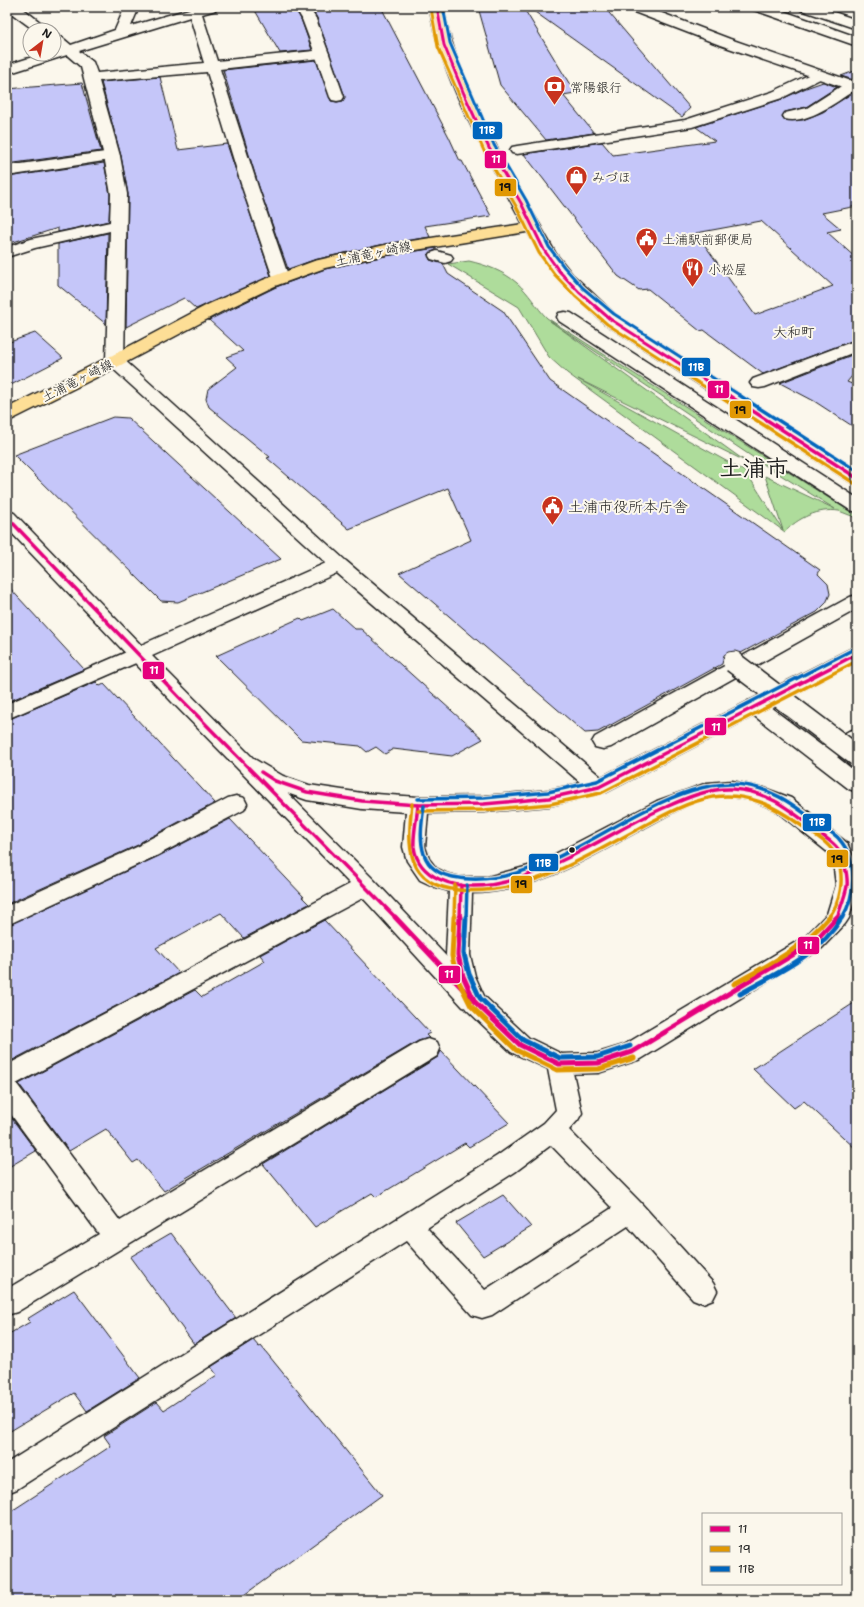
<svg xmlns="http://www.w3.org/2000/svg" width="864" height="1607" viewBox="0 0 864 1607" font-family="'Shantell Sans','Klee One',sans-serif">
  <rect width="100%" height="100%" fill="#fbf7ec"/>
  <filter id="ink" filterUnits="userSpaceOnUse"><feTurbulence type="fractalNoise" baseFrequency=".025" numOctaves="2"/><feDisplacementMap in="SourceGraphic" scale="8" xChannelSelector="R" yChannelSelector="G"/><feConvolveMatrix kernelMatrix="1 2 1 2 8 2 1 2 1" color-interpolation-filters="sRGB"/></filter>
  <g filter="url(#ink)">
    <!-- green -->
    <path fill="#aedc9b" stroke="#657c5c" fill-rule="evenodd" d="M469 261C486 265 503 271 517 283 529 293 536 307 547 318L857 516V518C851 516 845 513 839 511 819 508 797 518 785 532L567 373 549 357 519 307 448 264ZM550 321 763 464 835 509 765 476 783 530 746 472 578 379 745 461Z"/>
    <!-- building -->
    <g fill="#c5c6f9" stroke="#1c1c1c" fill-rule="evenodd">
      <path d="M253 7H294L301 19 312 50 280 53Z"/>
      <path d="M311 7H381L449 137 460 161H462L491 216 425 226 430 237 385 244 314 260 288 269 259 187 223 70 316 60 331 101 337 102 343 101 345 97 317 18Z"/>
      <path d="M478 7H523L575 93 563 95 594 133 546 140 500 85Z"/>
      <path d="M528 7H604L690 108 682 117Z"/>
      <path d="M857 70V81L841 76Z"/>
      <path d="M160 77 178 150 227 144 271 276 196 309 184 298 126 327 128 194 121 156 101 82Z"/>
      <path d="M823 82 837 87 806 107 785 112 782 117 785 120H803L823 112 854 92 857 93V206L822 213 841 229 827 232 857 259V339L763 374 704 330 700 331 648 289 639 290 618 276 524 154 602 142 613 155 715 141 696 127 782 99 806 88ZM761 221 833 286 755 315 696 233Z"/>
      <path d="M82 83 101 151 7 164V89Z"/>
      <path d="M104 163 110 194 109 221 58 232V228L7 244V177Z"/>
      <path d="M108 233 106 324 58 285V244Z"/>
      <path d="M436 248V250L431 252 428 255 430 260 443 264 448 274 503 311 550 381 820 570 818 574 828 584 830 594 826 603 817 612 741 653 735 651 728 652 724 655 722 664 598 732 585 733 399 573 471 540 448 488 349 529 267 458 270 457 209 407 206 399 208 389 237 367 226 357 243 351 209 320 276 287 325 269 385 256Z"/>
      <path d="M35 333 63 358 7 387V343Z"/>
      <path d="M857 353V370L847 382 857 386V429L814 401 780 383Z"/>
      <path d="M113 417 128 418 281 559 178 602 161 601 14 455Z"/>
      <path d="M7 585 84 669 7 702Z"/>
      <path d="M333 609 355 629H361L483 739 452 756 393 749 385 754 376 747 367 752 360 746 301 740 216 656 300 618 303 621Z"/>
      <path d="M96 682 100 686 104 684 215 803 141 842 140 844 7 904V720Z"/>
      <path d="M230 819 304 897H302L309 904 244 938 221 913 156 948 179 973 7 1063V926L159 856Z"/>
      <path d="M324 920 430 1033 426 1035 429 1038 418 1041 164 1191 138 1160 133 1163 106 1129 69 1151 19 1084 195 990 202 997 265 961 260 955Z"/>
      <path d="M857 1001V1150L804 1101 794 1108 753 1069Z"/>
      <path d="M441 1051 509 1123 469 1147 465 1143 376 1197 372 1193 315 1227 263 1164 438 1057Z"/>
      <path d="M7 1112 36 1151 7 1168Z"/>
      <path d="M503 1195 531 1227 483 1256 456 1223Z"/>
      <path d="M171 1233 236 1318 194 1344 130 1257Z"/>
      <path d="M74 1290 140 1378 87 1411 74 1393 7 1433V1335L30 1322 27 1319Z"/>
      <path d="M253 1340 259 1347 261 1346 382 1495 237 1600H7V1514L111 1446 104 1436 157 1402 164 1410 217 1375 211 1367Z"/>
    </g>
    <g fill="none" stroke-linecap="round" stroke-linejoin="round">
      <defs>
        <g id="lane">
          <path d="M295 7H309L316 19 314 22H304Z"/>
          <path d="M322 50 327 51 329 54 344 97 342 100 337 101 332 100 330 97 315 54 317 51Z"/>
          <path d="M817 71 822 72 824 75 822 78 782 98 692 127 517 154 512 153 510 150 512 147 517 146 685 120 772 92Z"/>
          <path d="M851 82 857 84 856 89C838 101 807 125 785 119L783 116 785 113 807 108 846 83Z"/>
          <path d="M112 151 117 153 120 156 117 159 7 176V166Z"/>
          <path d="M755 699 762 701 822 746 849 731 857 729V746L837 757 857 773V792L849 789 748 711 745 706 748 701Z"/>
          <path d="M150 841 158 843 161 849 158 855 7 925V906Z"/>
          <path d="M428 1039 437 1042 440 1049 437 1056 17 1312 7 1315V1289L99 1234 7 1109V1080L16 1083 120 1221 419 1042Z"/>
        </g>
        <g id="street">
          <path d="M7 7H21L50 30H34L7 10Z"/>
          <path d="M125 7H139L131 26 196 7H218L216 10 202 14 217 61 314 51 302 19 304 16H314L316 19 329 54 327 57 322 58 220 69 258 187 289 278 287 281 281 283 275 281 273 278 242 187 207 72 99 81 120 156 127 194 124 361 121 365 115 366 109 365 106 361 110 231 35 248 7 257V247L31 239 110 222 111 194 104 156 81 67 67 55 7 74V65L42 54H54V50L59 49 54 45V34L59 35 71 45 115 30ZM190 17 204 63 97 73 93 62 79 51Z"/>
          <path d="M627 7H646L730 39 857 83V92L720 45 629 10Z"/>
          <path d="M799 7H819L857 20V29L801 10Z"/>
          <path d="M437 251 451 255 453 258 451 261 445 263 431 259 429 256 431 253Z"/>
          <path d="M565 312 571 313 857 498V512L850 510 559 321 557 317 559 313Z"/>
          <path d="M857 340V351L765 387 759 388 753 387 750 383 753 379Z"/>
          <path d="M857 595V609L611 747 603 749 595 747 592 742 595 737 850 597Z"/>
          <path d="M138 647 145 649 148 654 145 659 7 719V704Z"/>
          <path d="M247 758 255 760 374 880 481 993 484 1000 481 1007 472 1009 463 1007 363 898 16 1084 7 1087V1065L350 884 239 770 236 765 239 760Z"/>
          <path d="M236 796 244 798 247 804 244 810 158 855 150 857 142 855 139 849 142 843 228 798Z"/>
          <path d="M559 1054 568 1057 571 1064 582 1113 578 1120 569 1130 640 1202 713 1283 717 1291 713 1299 703 1303 693 1299 628 1226 492 1315 482 1318 472 1315 406 1241 17 1489 7 1493V1463L497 1156 544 1123 556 1110 547 1064 550 1057ZM551 1145 612 1208 485 1290 427 1228 515 1172Z"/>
        </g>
        <g id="secondary">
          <path d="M752 7H772L857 37V46L754 10Z"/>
          <path d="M533 222 539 224 556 254 572 274 616 315 857 470V484L850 482 604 323C571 293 545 267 525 227L527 224Z"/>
          <path d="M115 356 121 357 346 561 601 777 850 649 857 647V662L607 792 549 806 484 812 428 813 425 847 429 859 436 868 448 874 461 877H487L536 864 657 801 699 786 707 783 732 781 764 788 791 798 847 843 855 861 857 890 849 918 845 924 822 948 641 1059 598 1073 559 1074 511 1052 466 1009 451 976 446 955 449 891 435 887 420 880 407 861 403 847 406 812 362 809 307 800 267 786 238 769 172 702 7 528V511L14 513 141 645 326 563 109 365 106 361 109 357ZM337 573 581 783 549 790 484 796 418 797 362 793 309 785 283 776 254 759 152 656ZM732 797 752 800 775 810 830 854 833 861 836 885 827 914 806 936 624 1045 598 1053 562 1054 529 1038 484 996 475 976 470 955 472 893C535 893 590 856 644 828 662 818 691 801 711 798 718 797 725 797 732 797Z"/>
        </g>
        <path id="primary" d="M430 7H444C447 34 456 58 467 83 487 133 514 180 541 227L539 230 385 255 325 268 275 286 221 312 121 365 13 419 7 420V408L109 357 209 304 263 280 314 261 385 245 523 224C498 177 472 132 452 83 442 58 433 34 430 7Z"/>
      </defs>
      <!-- lane casing -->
      <use href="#lane" stroke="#1c1c1c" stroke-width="3"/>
      <!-- street casing -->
      <use href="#street" stroke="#1c1c1c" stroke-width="3"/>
      <!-- secondary casing -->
      <use href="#secondary" stroke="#1c1c1c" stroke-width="3"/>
      <!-- primary casing -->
      <use href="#primary" stroke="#1c1c1c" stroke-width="3"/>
      <!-- lane -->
      <use href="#lane" fill="#fbf7ec" fill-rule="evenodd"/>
      <!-- street -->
      <use href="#street" fill="#fbf7ec" fill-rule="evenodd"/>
      <!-- secondary -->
      <use href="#secondary" fill="#fbf7ec" fill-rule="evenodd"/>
      <!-- primary -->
      <use href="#primary" fill="#fdde96" fill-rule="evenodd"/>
      <defs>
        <path id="street-bridge" d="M733 662 857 756"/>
      </defs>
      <!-- street-bridge casing -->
      <use href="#street-bridge" stroke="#1c1c1c" stroke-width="23" stroke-linecap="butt"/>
      <!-- street-bridge -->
      <use href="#street-bridge" stroke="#fbf7ec" stroke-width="20"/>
      <defs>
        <path id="bus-1-far2" d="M437 7 444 45 464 94 489 148 521 203 544 250 559 271 579 292 610 319 730 396"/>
        <g id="bus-1-far1">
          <path d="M728 395 857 478"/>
          <path d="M7 517 179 697 396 918"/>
          <path d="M261 772 275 781 307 792 362 801 418 805 484 804 549 798 599 787 857 654"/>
          <path d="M418 805C417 818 413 834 414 847 416 862 426 873 439 879 505 910 606 832 666 807 686 798 709 788 732 789 769 791 790 810 817 831 824 837 833 842 838 849 844 855 848 878 847 886 845 897 840 908 837 918"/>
          <path d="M460 918 461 885"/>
        </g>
        <g id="bus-1">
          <path d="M395 917 475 1002 520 1045 559 1064 598 1063 632 1052 814 942 837 917"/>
          <path d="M460 917 458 955 463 976 474 1000"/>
        </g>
        <path id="bus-2-far2" d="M431 8 438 47 484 151 516 206 539 253 555 275 575 296 607 324 719 396"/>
        <g id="bus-2-far1">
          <path d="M717 395 854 483"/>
          <path d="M412 804C407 846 406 885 458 890 525 896 582 859 638 829 662 816 686 802 713 797 746 792 773 805 799 824 812 833 831 843 837 858 845 877 841 903 828 918"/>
          <path d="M418 811 484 810 550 804 601 793 857 661"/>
          <path d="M454 918 455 885"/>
        </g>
        <g id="bus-2">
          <path d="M454 917 452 956 457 978 471 1006 516 1050 557 1070 599 1069 634 1058"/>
          <path d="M734 984C768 965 803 948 829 917"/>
        </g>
        <path id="bus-3-far2" d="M443 7 450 43 494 145 526 200 549 247 564 267 583 288 614 314 741 396"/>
        <g id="bus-3-far1">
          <path d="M739 395 857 471"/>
          <path d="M418 799 484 798 548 792 597 781 854 649"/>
          <path d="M424 806C422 821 419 839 424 854 428 867 440 875 453 877 521 891 590 837 648 809 673 796 703 784 731 784 767 784 793 804 820 825 826 830 834 833 839 839 858 860 856 895 842 918"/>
          <path d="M466 918 467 885"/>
        </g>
        <g id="bus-3">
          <path d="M466 917 464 954 469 974 480 998 523 1040 560 1058 597 1057 630 1046"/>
          <path d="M740 994C777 973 819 955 842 917"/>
        </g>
      </defs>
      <!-- bus-1-far2 casing -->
      <use href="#bus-1-far2" stroke="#fbf7ec" stroke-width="5"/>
      <!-- bus-1-far1 casing -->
      <use href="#bus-1-far1" stroke="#fbf7ec" stroke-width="6"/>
      <!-- bus-1 casing -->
      <use href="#bus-1" stroke="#fbf7ec" stroke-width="8"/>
      <!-- bus-2-far2 casing -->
      <use href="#bus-2-far2" stroke="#fbf7ec" stroke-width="5"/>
      <!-- bus-2-far1 casing -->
      <use href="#bus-2-far1" stroke="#fbf7ec" stroke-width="6"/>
      <!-- bus-2 casing -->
      <use href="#bus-2" stroke="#fbf7ec" stroke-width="8"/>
      <!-- bus-3-far2 casing -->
      <use href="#bus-3-far2" stroke="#fbf7ec" stroke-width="5"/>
      <!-- bus-3-far1 casing -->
      <use href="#bus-3-far1" stroke="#fbf7ec" stroke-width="6"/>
      <!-- bus-3 casing -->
      <use href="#bus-3" stroke="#fbf7ec" stroke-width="8"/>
      <!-- bus-1-far2 -->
      <use href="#bus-1-far2" stroke="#e5007d" stroke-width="3"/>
      <!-- bus-1-far1 -->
      <use href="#bus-1-far1" stroke="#e5007d" stroke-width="3.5"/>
      <!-- bus-1 -->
      <use href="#bus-1" stroke="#e5007d" stroke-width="5"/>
      <!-- bus-2-far2 -->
      <use href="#bus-2-far2" stroke="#e19803" stroke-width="3"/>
      <!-- bus-2-far1 -->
      <use href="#bus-2-far1" stroke="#e19803" stroke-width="3.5"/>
      <!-- bus-2 -->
      <use href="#bus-2" stroke="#e19803" stroke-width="5"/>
      <!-- bus-3-far2 -->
      <use href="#bus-3-far2" stroke="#0065bd" stroke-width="3"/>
      <!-- bus-3-far1 -->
      <use href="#bus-3-far1" stroke="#0065bd" stroke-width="3.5"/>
      <!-- bus-3 -->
      <use href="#bus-3" stroke="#0065bd" stroke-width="5"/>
    </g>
  </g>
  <!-- icons -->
  <defs>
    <symbol id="bank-pin" viewBox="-11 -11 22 30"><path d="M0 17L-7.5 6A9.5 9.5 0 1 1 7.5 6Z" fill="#c8321e" stroke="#fbf7ec"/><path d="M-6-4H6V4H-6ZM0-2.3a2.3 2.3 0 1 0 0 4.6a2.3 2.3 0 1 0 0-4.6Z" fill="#fff"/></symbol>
    <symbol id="shop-pin" viewBox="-11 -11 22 30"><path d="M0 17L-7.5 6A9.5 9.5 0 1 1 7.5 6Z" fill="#c8321e" stroke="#fbf7ec"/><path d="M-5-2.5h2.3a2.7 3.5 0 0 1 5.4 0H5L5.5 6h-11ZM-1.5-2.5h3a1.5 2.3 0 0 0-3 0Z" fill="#fff"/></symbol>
    <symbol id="civic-pin" viewBox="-11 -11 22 30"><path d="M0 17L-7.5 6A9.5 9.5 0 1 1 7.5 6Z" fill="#c8321e" stroke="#fbf7ec"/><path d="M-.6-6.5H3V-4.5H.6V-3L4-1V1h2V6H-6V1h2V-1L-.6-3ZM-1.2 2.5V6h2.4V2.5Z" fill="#fff"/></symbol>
    <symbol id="restaurant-pin" viewBox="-11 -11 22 30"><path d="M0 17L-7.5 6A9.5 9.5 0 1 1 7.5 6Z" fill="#c8321e" stroke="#fbf7ec"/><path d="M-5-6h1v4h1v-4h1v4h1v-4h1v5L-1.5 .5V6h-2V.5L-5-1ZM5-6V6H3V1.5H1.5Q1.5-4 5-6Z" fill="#fff"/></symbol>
  </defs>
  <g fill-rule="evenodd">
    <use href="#bank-pin" x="542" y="74" width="25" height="34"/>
    <use href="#shop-pin" x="564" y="164" width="25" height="34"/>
    <use href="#civic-pin" x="634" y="226" width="25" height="34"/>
    <use href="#restaurant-pin" x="680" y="256" width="25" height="34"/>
    <use href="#civic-pin" x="540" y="494" width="25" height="34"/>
  </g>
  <!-- markers -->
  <circle fill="#1c1c1c" stroke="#fbf7ec" stroke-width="1.5" cx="572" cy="850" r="3.5"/>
  <g text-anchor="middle" stroke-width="4" stroke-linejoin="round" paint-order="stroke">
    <!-- far-poi labels -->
    <g font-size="13" fill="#1c1c1c" stroke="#fbf7ec" text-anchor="start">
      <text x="570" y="92">常陽銀行</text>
      <text x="592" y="182">みづほ</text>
      <text x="662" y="244">土浦駅前郵便局</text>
      <text x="708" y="274">小松屋</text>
    </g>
    <!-- far-street labels -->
    <g font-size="13" fill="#1c1c1c" stroke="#fbf7ec">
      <text transform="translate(373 253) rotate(-12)" y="5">土浦竜ヶ崎線</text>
      <text transform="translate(77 380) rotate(-27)" y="5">土浦竜ヶ崎線</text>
    </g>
    <!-- far-quarter labels -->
    <g font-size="14" fill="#1c1c1c" stroke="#fbf7ec">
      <text x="794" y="337">大和町</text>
    </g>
    <!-- poi labels -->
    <g font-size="15" fill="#1c1c1c" stroke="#fbf7ec" text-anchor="start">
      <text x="568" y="512">土浦市役所本庁舎</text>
    </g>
    <!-- town labels -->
    <g font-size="23" font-weight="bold" fill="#1c1c1c" stroke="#fbf7ec">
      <text x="754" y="476">土浦市</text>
    </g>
  </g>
  <g stroke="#fbf7ec" stroke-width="1.5">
    <rect x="472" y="121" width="31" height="19" rx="4" fill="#0065bd"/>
    <rect x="484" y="150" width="23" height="19" rx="4" fill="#e5007d"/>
    <rect x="494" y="178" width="23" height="19" rx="4" fill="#e19803"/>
    <rect x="681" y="357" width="30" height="20" rx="4" fill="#0065bd"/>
    <rect x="707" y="380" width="23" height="19" rx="4" fill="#e5007d"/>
    <rect x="729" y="400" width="23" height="19" rx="4" fill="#e19803"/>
    <rect x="142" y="661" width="23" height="19" rx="4" fill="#e5007d"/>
    <rect x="704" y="717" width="23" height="19" rx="4" fill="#e5007d"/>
    <rect x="802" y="813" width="30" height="19" rx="4" fill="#0065bd"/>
    <rect x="826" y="849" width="23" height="19" rx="4" fill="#e19803"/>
    <rect x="528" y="853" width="31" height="19" rx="4" fill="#0065bd"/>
    <rect x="510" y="875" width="23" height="19" rx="4" fill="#e19803"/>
    <rect x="797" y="936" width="23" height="19" rx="4" fill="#e5007d"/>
    <rect x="438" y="965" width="23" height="19" rx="4" fill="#e5007d"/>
  </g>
  <g font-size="11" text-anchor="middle" font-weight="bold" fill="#fff">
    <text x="487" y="134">11B</text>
    <text x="496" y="163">11</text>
    <text x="696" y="371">11B</text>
    <text x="719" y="393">11</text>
    <text x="154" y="674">11</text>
    <text x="716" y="731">11</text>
    <text x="817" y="826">11B</text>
    <text x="543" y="867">11B</text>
    <text x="808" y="949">11</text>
    <text x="449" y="978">11</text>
  </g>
  <g font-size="11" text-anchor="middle" font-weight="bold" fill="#111">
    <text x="505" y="191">19</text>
    <text x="740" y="414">19</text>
    <text x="837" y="863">19</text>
    <text x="521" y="888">19</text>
  </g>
  <!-- margin -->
  <rect width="864" height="1607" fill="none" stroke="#fbf7ec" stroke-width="24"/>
  <rect x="12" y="12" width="840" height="1583" fill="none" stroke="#1c1c1c" stroke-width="1.5" filter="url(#ink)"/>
  <!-- legend -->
  <rect x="702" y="1513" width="140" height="72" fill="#fbf7ec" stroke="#a29f99"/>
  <rect x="710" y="1526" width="20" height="6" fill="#e5007d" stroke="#a29f99"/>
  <text x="738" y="1533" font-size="12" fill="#1c1c1c">11</text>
  <rect x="710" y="1546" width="20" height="6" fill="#e19803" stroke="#a29f99"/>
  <text x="738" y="1553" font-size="12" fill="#1c1c1c">19</text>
  <rect x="710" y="1566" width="20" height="6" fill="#0065bd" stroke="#a29f99"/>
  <text x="738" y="1573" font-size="12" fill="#1c1c1c">11B</text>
  <!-- north arrow -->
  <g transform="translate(42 42) rotate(31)"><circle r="19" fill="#fbf7ec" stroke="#a29f99"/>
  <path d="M0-3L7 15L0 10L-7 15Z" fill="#c8321e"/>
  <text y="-6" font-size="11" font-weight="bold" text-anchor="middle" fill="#1c1c1c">N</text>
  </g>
</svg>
